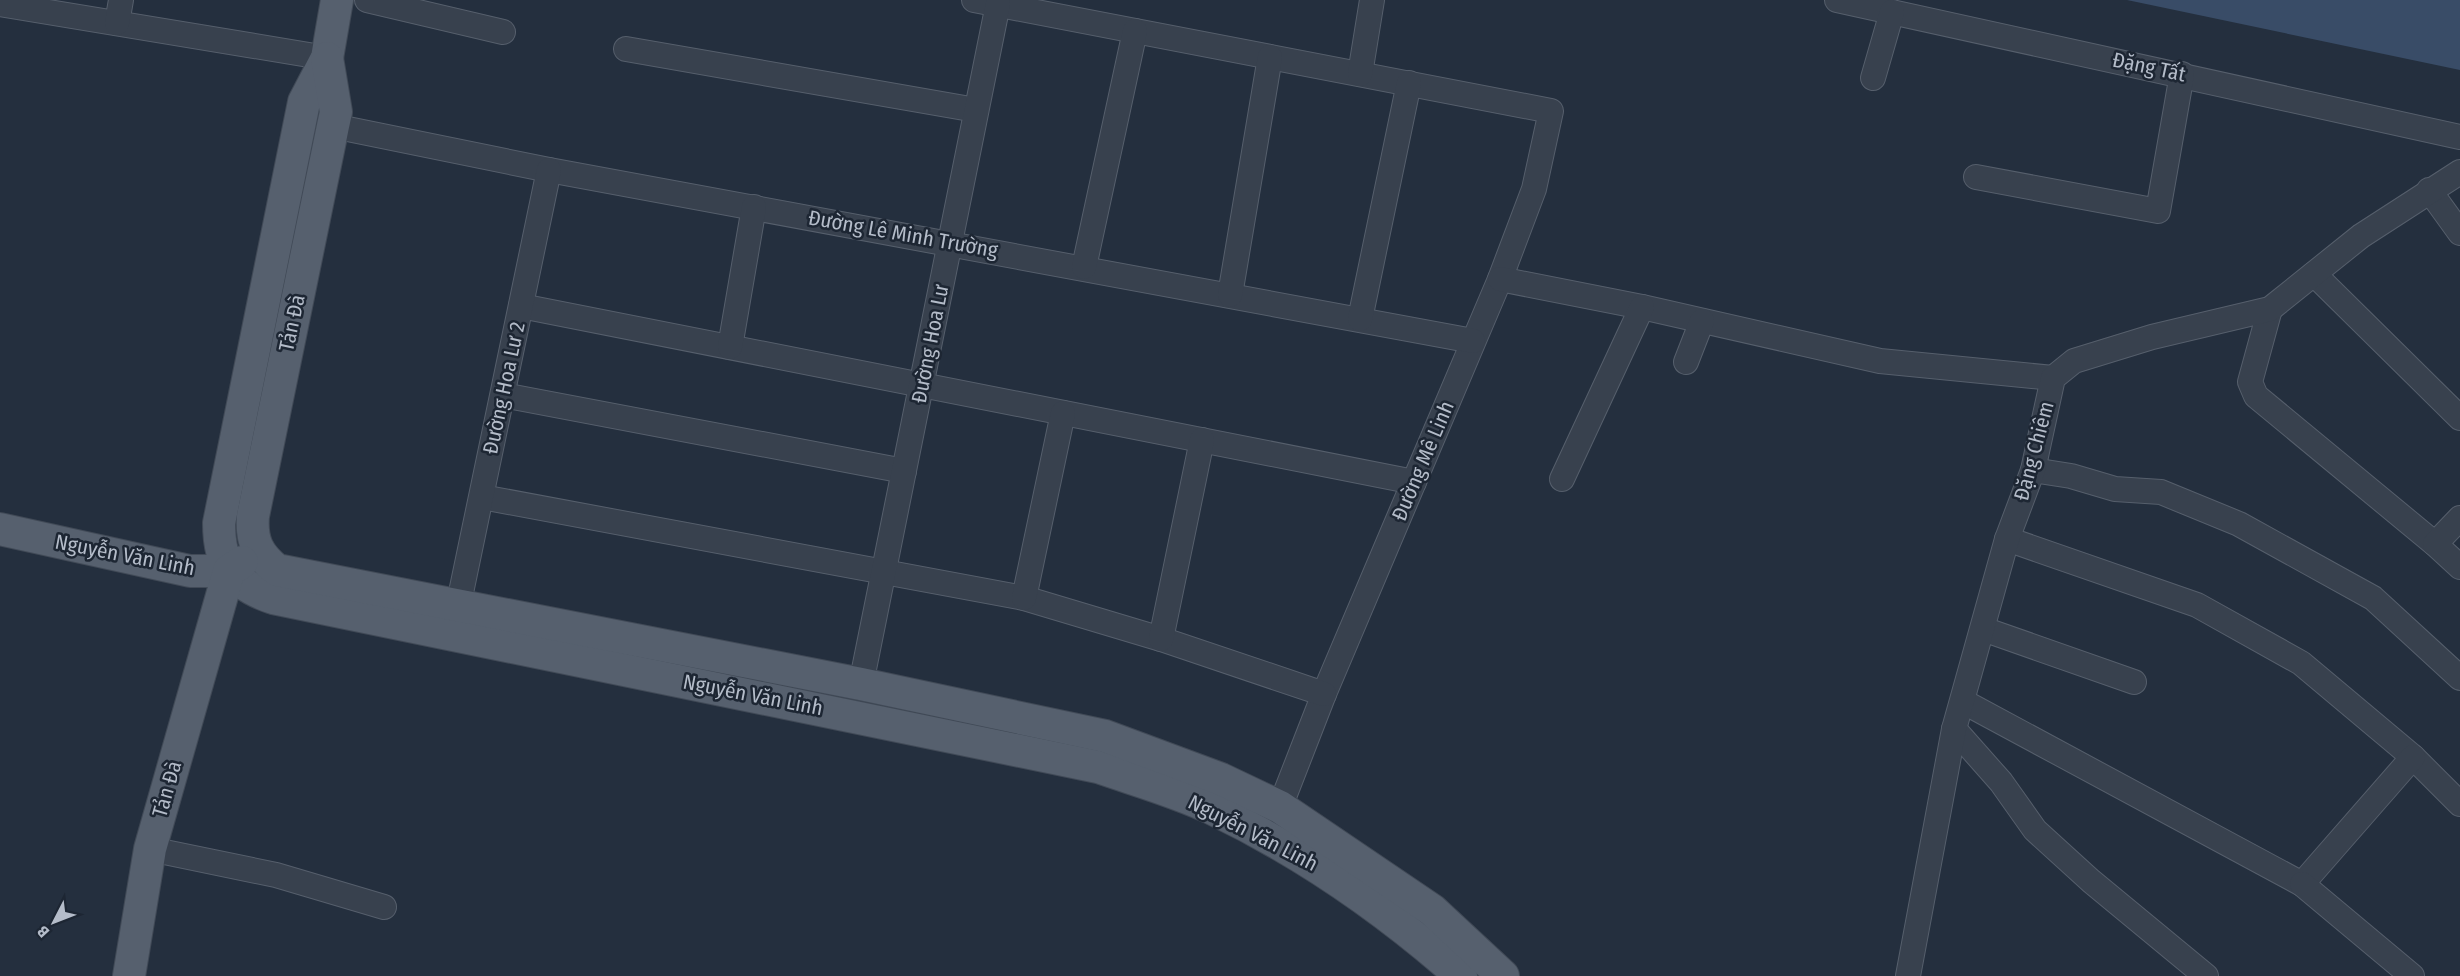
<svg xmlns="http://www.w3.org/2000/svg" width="2460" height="976" viewBox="0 0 2460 976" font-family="'Fira Sans Condensed',sans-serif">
  <rect width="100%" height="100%" fill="#242f3e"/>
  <!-- water -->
  <path fill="#394c67" d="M2127 0H2460V70Z"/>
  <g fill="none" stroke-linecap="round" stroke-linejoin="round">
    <defs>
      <g id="minor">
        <path d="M367 0 503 32"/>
        <path d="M974 0 1551 111 1534 189 1500 279 1324 694 1280 807"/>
        <path d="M1837 0 2460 137"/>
        <path d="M0 4 327 58"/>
        <path d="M117 23 121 0"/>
        <path d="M626 49 976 110"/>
        <path d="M1360 74 1372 0"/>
        <path d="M1873 78 1892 12"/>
        <path d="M333 126 549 170 1473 341"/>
        <path d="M1976 177 2158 211 2182 74"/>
        <path d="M2429 190 2460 233"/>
        <path d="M1084 267 1135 31"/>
        <path d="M2314 274 2460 418"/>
        <path d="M1500 279 1642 307 1880 361 2053 378"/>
        <path d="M1230 295 1270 57"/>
        <path d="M521 306 1414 482"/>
        <path d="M2270 309 2250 382 2256 396 2435 544"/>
        <path d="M1360 319 1409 83"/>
        <path d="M730 347 754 207"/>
        <path d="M1686 362 1702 321"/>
        <path d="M503 395 904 471"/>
        <path d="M2033 470 2071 476 2115 489 2161 492 2239 524 2373 598 2460 678"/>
        <path d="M1562 479 1642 307"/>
        <path d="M482 497 1024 598 1161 639 1324 694"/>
        <path d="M2460 518 2435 544 2460 567"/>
        <path d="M2007 539 2197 605 2301 663 2413 757 2460 804"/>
        <path d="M1024 598 1063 413"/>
        <path d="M458 607 549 170"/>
        <path d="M1983 629 2134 682"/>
        <path d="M1161 639 1202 440"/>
        <path d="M861 684 998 4"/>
        <path d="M1964 702 2302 884 2413 757"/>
        <path d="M1954 729 2001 782 2035 830 2091 881 2206 976"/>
        <path d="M150 849 276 875 384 907"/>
        <path d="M2302 884 2412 976"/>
        <path d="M1908 976 1954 729 2007 539 2033 470 2053 378 2074 361 2152 337 2270 309 2361 236 2460 172"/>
      </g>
      <g id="major">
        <path d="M337 0 327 58 304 102 219 523C219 566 233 584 273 598L1098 767C1135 780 1175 791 1211 808 1303 852 1384 908 1461 976"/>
        <path d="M327 58 336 112 333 126 253 516C251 541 258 555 277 570L861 684 1105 736 1221 779 1280 807 1432 910 1503 976"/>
        <path d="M0 529 190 571H229"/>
        <path d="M129 976 150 849 229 571 242 562"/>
      </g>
    </defs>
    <!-- minor casing -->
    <use href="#minor" stroke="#565f6c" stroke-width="26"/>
    <!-- major casing -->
    <use href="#major" stroke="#414a57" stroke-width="34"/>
    <!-- minor -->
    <use href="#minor" stroke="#38414e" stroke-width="24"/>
    <!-- major -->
    <use href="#major" stroke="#56606e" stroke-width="32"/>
  </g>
  <g text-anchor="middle" stroke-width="5" stroke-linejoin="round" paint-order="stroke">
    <!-- street labels -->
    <g font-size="21" fill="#b4bcc9" stroke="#1d2633">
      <text transform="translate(2149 67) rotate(12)" y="7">Đặng Tất</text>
      <text transform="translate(903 234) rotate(10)" y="7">Đường Lê Minh Trường</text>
      <text transform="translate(292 323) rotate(-78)" y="7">Tản Đà</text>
      <text transform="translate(930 344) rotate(-79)" y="7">Đường Hoa Lư</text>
      <text transform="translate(504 388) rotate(-78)" y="7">Đường Hoa Lư 2</text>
      <text transform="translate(2034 451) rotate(-75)" y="7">Đặng Chiêm</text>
      <text transform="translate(1423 461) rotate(-67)" y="7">Đường Mê Linh</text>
      <text transform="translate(125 555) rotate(11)" y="7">Nguyễn Văn Linh</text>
      <text transform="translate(753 695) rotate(11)" y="7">Nguyễn Văn Linh</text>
      <text transform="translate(167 789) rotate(-74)" y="7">Tản Đà</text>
      <text transform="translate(1253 833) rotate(27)" y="7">Nguyễn Văn Linh</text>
    </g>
  </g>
  <!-- north arrow -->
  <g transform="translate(54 922) rotate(228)" stroke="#1d2633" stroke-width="4.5" paint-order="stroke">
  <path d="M0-4.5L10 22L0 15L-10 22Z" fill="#b4bcc9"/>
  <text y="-9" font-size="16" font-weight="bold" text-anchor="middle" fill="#b4bcc9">B</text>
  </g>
</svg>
